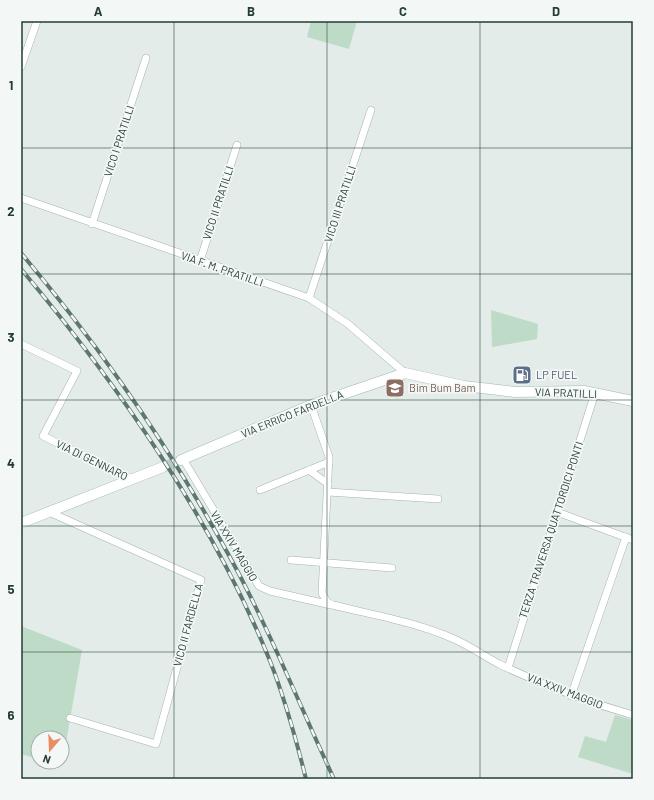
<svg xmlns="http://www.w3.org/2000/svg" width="654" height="800" viewBox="0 0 654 800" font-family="Barlow,sans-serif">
  <rect width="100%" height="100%" fill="#e3ece8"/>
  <!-- built -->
  <path fill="#d1dbd7" d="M405 380 398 399 387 395 391 381Z"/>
  <!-- green -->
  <g fill="#bddbc7">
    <path d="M311 21H357L349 49 307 37Z"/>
    <path d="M491 310 538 324 537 339 492 347Z"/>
    <path d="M21 626 82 650 62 766 47 762H62V738H38V759L21 754Z"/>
    <path d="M615 715 633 720V774L578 757 585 736 606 742Z"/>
  </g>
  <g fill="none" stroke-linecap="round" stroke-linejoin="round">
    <!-- secondary-tunnel -->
    <path stroke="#bdc9c5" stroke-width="10" stroke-dasharray="10 5" stroke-linecap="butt" d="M163 467 181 460"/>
    <defs>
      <g id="street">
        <path d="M21 67 37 21"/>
        <path d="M21 198 309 298 348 324 405 373"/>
        <path d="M92 224 146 58"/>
        <path d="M200 261 237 145"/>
        <path d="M309 298 371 110"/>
        <path d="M21 344 77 371 43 436 132 479"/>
        <path d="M311 405 329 457 322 593 327 602 333 605C373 615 416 622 454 639 470 646 484 656 499 664 543 685 587 702 633 715"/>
        <path d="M183 459 259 586 270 591 331 605"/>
        <path d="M309 470 328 484"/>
        <path d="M260 490 329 462"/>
        <path d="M328 492 438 499"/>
        <path d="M49 512 201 580 156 744 70 718"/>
        <path d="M557 512 633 540"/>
        <path d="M291 560 392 568"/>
        <path d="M508 668 595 393"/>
        <path d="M571 696 626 537"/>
      </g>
      <g id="secondary">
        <path d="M181 460 311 405 405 373 464 386 499 390 515 392 584 391 633 401"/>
        <path d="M21 523 163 467"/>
      </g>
    </defs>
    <!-- street casing -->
    <use href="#street" stroke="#a6b4af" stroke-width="8"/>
    <!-- secondary casing -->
    <use href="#secondary" stroke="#a2b7b1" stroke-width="11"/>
    <!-- street -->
    <use href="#street" stroke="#fff" stroke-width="7"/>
    <!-- secondary -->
    <use href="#secondary" stroke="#fff" stroke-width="10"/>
    <defs>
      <g id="rail">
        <path d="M21 253C101 348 173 452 232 561 270 631 300 706 334 779"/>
        <path d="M21 269C117 383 214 522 270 661 285 699 296 739 306 779"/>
      </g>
    </defs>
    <!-- rail casing -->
    <use href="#rail" stroke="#5e7772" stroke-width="4"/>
    <!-- rail -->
    <use href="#rail" stroke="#f3f8f6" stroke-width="2.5" stroke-dasharray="8" stroke-linecap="butt"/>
  </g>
  <!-- grid -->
  <path fill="none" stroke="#233c37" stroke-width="1" stroke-opacity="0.55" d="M174 21V779M327 21V779M480 21V779M21 148H633M21 274H633M21 400H633M21 526H633M21 652H633"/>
  <!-- icons -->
  <defs>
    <symbol id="fuel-square" viewBox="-11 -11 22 22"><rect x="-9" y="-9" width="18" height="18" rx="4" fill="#5c6f8a" stroke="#f3f8f6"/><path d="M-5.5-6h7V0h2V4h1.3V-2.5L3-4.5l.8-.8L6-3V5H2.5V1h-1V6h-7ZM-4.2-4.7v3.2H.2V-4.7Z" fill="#fff"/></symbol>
    <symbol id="school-square" viewBox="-11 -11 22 22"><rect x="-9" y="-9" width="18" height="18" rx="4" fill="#8d6e63" stroke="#f3f8f6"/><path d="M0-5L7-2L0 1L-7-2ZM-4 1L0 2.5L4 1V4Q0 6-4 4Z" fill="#fff"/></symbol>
  </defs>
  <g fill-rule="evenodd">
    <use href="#fuel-square" x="511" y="364" width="22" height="22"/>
    <use href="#school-square" x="384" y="377" width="22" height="22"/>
  </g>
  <g text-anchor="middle" stroke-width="3.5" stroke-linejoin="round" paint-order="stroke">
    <!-- street labels -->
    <g font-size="11" fill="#233c37" stroke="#f3f8f6">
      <text transform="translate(119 141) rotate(-72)" y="4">VICO I PRATILLI</text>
      <text transform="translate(218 203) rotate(-72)" y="4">VICO II PRATILLI</text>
      <text transform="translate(340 204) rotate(-72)" y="4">VICO III PRATILLI</text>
      <text transform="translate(222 269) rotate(19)" y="4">VIA F. M. PRATILLI</text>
      <text transform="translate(566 393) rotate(2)" y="4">VIA PRATILLI</text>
      <text transform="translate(292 414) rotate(-22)" y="4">VIA ERRICO FARDELLA</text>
      <text transform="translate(92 460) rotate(26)" y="4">VIA DI GENNARO</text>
      <text transform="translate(551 530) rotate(-72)" y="4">TERZA TRAVERSA QUATTORDICI PONTI</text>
      <text transform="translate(234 546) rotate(59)" y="4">VIA XXIV MAGGIO</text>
      <text transform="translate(188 625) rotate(-75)" y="4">VICO II FARDELLA</text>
      <text transform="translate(565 691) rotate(21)" y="4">VIA XXIV MAGGIO</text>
    </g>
    <!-- service labels -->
    <g font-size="11" fill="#4e5e75" stroke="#f3f8f6" text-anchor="start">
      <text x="536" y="379">LP FUEL</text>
    </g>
    <!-- education labels -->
    <g font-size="11" fill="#785e54" stroke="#f3f8f6" text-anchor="start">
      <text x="409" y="392">Bim Bum Bam</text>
    </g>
  </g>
  <!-- border -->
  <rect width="654" height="800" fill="none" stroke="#f3f8f6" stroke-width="44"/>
  <!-- north arrow -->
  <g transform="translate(50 750) rotate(199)"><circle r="19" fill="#f3f8f6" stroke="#a0adaa"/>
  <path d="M0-3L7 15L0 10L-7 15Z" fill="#e98d63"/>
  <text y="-6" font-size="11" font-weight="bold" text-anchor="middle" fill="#233c37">N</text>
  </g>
  <rect x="22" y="22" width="610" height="756" fill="none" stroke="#233c37" stroke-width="1.5"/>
  <g font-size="13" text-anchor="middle" font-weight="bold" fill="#233c37">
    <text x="98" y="16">A</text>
    <text x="251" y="16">B</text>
    <text x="403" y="16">C</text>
    <text x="556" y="16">D</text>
    <text x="11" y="90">1</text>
    <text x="11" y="216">2</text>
    <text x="11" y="342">3</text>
    <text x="11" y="468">4</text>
    <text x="11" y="594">5</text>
    <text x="11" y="720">6</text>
  </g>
</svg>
